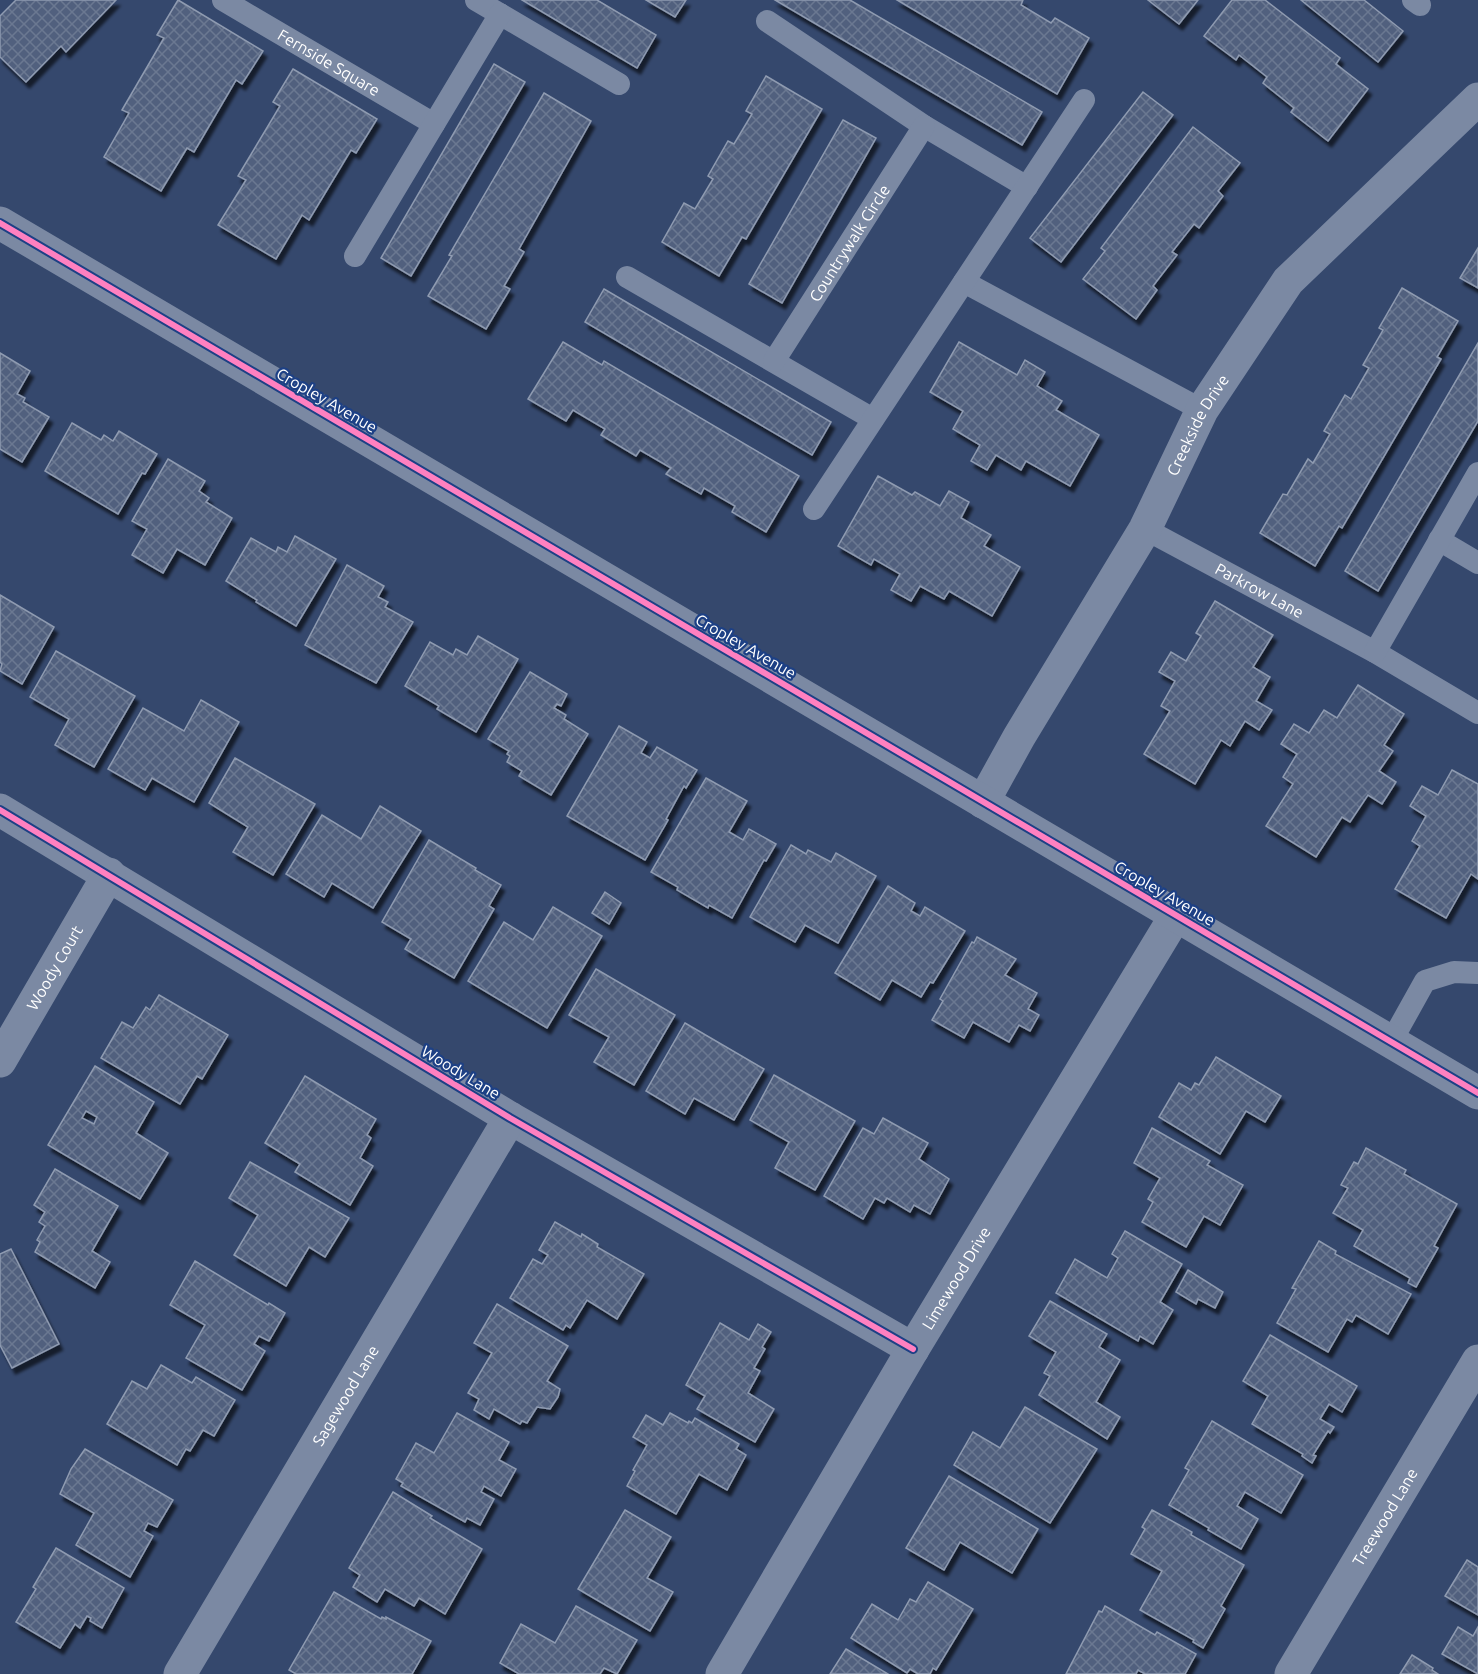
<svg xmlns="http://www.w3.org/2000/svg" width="1478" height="1674" viewBox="0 0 1478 1674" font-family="Ubuntu,sans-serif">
  <defs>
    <pattern id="building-cross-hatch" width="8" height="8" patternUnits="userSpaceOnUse" patternTransform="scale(1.5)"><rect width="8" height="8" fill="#51607e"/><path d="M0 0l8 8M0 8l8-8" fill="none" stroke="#6b7891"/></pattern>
    <filter id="shadow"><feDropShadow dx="3.5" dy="6" stdDeviation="1.5" flood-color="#0009"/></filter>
  </defs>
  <rect width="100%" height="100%" fill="#35486d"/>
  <!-- building -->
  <g fill="url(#building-cross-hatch)" stroke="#8f9bb1" stroke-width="1.5" fill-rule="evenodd" filter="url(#shadow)">
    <path d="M16 0H116L66 52 61 46 26 82 0 57V16Z"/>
    <path d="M178 0 263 51 242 84 236 80 194 152 187 148 161 191 104 157 129 113 122 110 164 38 157 35Z"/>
    <path d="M522 0H597L656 35 637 68Z"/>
    <path d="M646 0H686L675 17Z"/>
    <path d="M775 0H850L1042 112 1022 145Z"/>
    <path d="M897 0H1023L1021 5 1051 23 1055 18 1089 38 1057 94Z"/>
    <path d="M1148 0H1198L1179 24Z"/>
    <path d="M1232 0H1265L1340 58 1336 64 1368 89 1328 141 1291 112 1294 108 1263 83 1267 77 1239 55 1236 60 1204 36Z"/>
    <path d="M1301 0H1364L1403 31 1378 62Z"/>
    <path d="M494 64 525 82 411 276 381 258Z"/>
    <path d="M293 69 377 119 356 153 351 150 309 220 302 215 276 259 218 225 246 180 238 176 280 106 273 102Z"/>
    <path d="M766 76 822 109 746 239 742 237 719 276 662 242 684 203 695 209 713 179 708 176 728 141 734 144 752 114 746 111Z"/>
    <path d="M1143 92 1173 115 1061 262 1030 238Z"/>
    <path d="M544 93 591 121 519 249 524 252 504 286 510 289 486 329 428 296 452 256 449 255Z"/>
    <path d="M843 120 876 138 782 303 749 284Z"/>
    <path d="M1193 127 1240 163 1218 191 1223 196 1199 228 1194 224 1172 252 1177 255 1153 286 1157 290 1136 319 1083 279 1105 251 1101 248Z"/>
    <path d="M1478 248V288L1460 278Z"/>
    <path d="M1402 288 1458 321 1437 357 1441 359 1342 528 1339 526 1315 566 1260 533 1283 494 1287 495 1308 459 1313 463 1330 434 1324 431 1345 395 1351 399 1369 368 1363 365 1383 330 1379 328Z"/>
    <path d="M604 289 831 422 812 455 585 322Z"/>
    <path d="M563 342 602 365 604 361 799 476 766 532 732 512 735 506 704 488 701 494 666 474 671 468 640 450 636 456 601 435 605 429 573 410 566 421 528 399Z"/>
    <path d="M959 342 1017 375 1025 360 1045 372 1037 386 1062 401 1056 410 1099 435 1070 486 1026 461 1021 470 996 455 987 470 971 461 980 445 953 429 963 411 930 392Z"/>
    <path d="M1478 343V421L1378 591 1345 571Z"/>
    <path d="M0 353 30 371 17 394 25 398 23 402 49 417 22 462 0 449Z"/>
    <path d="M72 423 101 440 104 435 113 441 119 431 157 454 145 474 142 473 118 514 45 471Z"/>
    <path d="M168 459 205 481 199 491 209 498 206 502 232 518 205 565 177 549 163 573 132 555 147 529 132 521Z"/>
    <path d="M878 476 912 495 915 492 940 506 949 491 969 502 961 518 991 535 984 546 1020 567 992 616 949 591 944 599 920 586 911 601 891 590 900 574 874 559 871 565 838 546Z"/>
    <path d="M295 536 336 559 296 626 256 602 257 600 226 581 251 538 276 552 278 547 287 552Z"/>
    <path d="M347 565 384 586 378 597 388 602 385 607 413 622 376 683 305 645Z"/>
    <path d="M0 595 54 627 22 684 0 671 2 664 0 662Z"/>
    <path d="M1215 601 1273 635 1253 667 1270 677 1256 701 1272 710 1259 730 1245 721 1230 746 1221 740 1195 784 1144 754 1170 711 1161 706 1175 681 1159 672 1171 652 1186 661 1201 636 1196 633Z"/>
    <path d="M478 636 518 659 476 732 437 709 439 706 405 686 430 642 453 655 456 649 467 655Z"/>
    <path d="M56 651 135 696 94 767 55 745 69 719 30 697Z"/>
    <path d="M530 672 567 694 561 706 557 704 554 708 566 715 564 719 588 734 551 795 519 776 522 771 507 762 510 756 507 754 509 751 488 739Z"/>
    <path d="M1358 685 1404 714 1384 745 1393 751 1379 771 1396 782 1382 804 1368 795 1350 822 1342 817 1316 857 1266 826 1293 784 1283 777 1297 754 1281 744 1294 724 1309 733 1324 710 1337 718Z"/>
    <path d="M201 700 239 722 194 802 152 778 145 790 108 769 143 708 184 731Z"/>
    <path d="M619 726 647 742 641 753 650 758 657 747 697 770 686 788 684 786 666 819 668 820 645 860 567 816Z"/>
    <path d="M235 758 315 804 273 875 233 852 248 827 209 803Z"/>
    <path d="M1452 770 1478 784V879L1471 874 1446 918 1395 889 1420 846 1412 841 1426 816 1410 806 1422 786 1438 795Z"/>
    <path d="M706 778 747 801 729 832 743 840 749 829 776 844 766 861 764 860 732 918 709 905 708 908 677 890 678 887 651 872Z"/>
    <path d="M380 806 421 831 373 908 332 883 324 897 286 874 322 815 361 839Z"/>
    <path d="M429 840 476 868 475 870 501 885 489 906 494 909 454 978 405 949 411 939 382 922Z"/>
    <path d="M791 845 806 854 808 850 831 862 836 853 876 876 838 943 805 925 795 942 750 917Z"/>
    <path d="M888 886 915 903 911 911 920 916 925 907 965 931 933 983 930 982 921 997 892 980 880 1000 835 973Z"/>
    <path d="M605 892 621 903 609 924 592 913Z"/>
    <path d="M553 907 602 936 547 1028 468 981 504 922 533 940Z"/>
    <path d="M977 937 1016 959 1005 975 1037 993 1028 1009 1039 1015 1030 1031 1019 1025 1009 1042 973 1022 964 1038 932 1020 943 1001 940 999 972 942 974 943Z"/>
    <path d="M596 969 675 1015 634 1085 594 1062 609 1037 569 1015Z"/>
    <path d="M159 995 228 1035 202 1079 197 1076 180 1104 101 1058 122 1022 133 1028 146 1007 150 1010Z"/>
    <path d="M685 1023 764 1069 734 1120 694 1098 685 1114 646 1091Z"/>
    <path d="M1216 1057 1281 1096 1265 1122 1246 1111 1220 1154 1159 1117 1179 1083 1191 1090 1195 1083 1199 1085Z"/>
    <path d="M95 1066 154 1102 136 1133 168 1153 140 1199 48 1145ZM86 1111 97 1117 94 1124 82 1118Z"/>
    <path d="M774 1075 855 1121 815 1190 775 1168 789 1142 750 1120Z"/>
    <path d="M305 1076 376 1119 367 1135 371 1138 360 1158 373 1166 350 1205 295 1172 300 1164 265 1143Z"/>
    <path d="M883 1118 928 1143 919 1159 949 1179 930 1214 914 1205 910 1212 887 1198 884 1203 875 1198 863 1219 824 1196 863 1128 874 1134Z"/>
    <path d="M1152 1128 1210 1161 1207 1165 1243 1185 1220 1225 1204 1216 1186 1247 1142 1222 1153 1202 1148 1199 1160 1178 1134 1163Z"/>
    <path d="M1366 1148 1406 1170 1404 1174 1457 1204 1434 1246 1438 1248 1416 1287 1408 1283 1410 1278 1354 1246 1363 1230 1333 1213 1348 1188 1341 1185 1354 1162 1358 1164Z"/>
    <path d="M250 1162 349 1218 325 1257 309 1247 286 1286 234 1255 258 1215 229 1198Z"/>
    <path d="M55 1169 118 1206 92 1251 110 1262 95 1288 35 1252 40 1242 37 1240 45 1226 39 1222 45 1212 34 1205Z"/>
    <path d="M555 1222 581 1237 582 1234 598 1244 597 1247 644 1274 617 1319 587 1300 570 1328 566 1325 563 1330 510 1298 533 1259 542 1264 548 1255 539 1250Z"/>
    <path d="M1125 1231 1182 1264 1160 1302 1173 1310 1153 1344 1140 1336 1138 1341 1056 1293 1075 1259 1107 1278 1118 1258 1112 1254Z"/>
    <path d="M1319 1241 1336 1251 1335 1254 1411 1294 1388 1334 1356 1315 1352 1322 1347 1319 1328 1352 1277 1323 1296 1289 1292 1288Z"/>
    <path d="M11 1249 59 1344 12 1368 0 1345V1254Z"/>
    <path d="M195 1261 268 1305 269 1303 285 1313 269 1341 259 1336 254 1344 265 1351 242 1390 186 1358 205 1325 170 1305Z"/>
    <path d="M1188 1270 1223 1292 1215 1308 1198 1299 1196 1304 1176 1292Z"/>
    <path d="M1050 1301 1107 1334 1099 1347 1120 1360 1096 1402 1120 1417 1107 1439 1039 1395 1050 1376 1044 1373 1056 1352 1029 1336Z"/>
    <path d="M497 1304 568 1346 547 1381 560 1389 558 1397 550 1409 537 1407 527 1423 522 1421 520 1424 494 1409 489 1419 474 1410 479 1399 468 1393 492 1353 474 1343Z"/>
    <path d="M720 1323 749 1340 758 1324 771 1332 762 1347 765 1349 754 1368 760 1371 748 1393 774 1409 755 1442 697 1409 705 1396 686 1385Z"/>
    <path d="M1270 1335 1357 1386 1342 1412 1329 1404 1320 1419 1334 1427 1330 1433 1328 1431 1313 1455 1316 1456 1312 1463 1302 1456 1303 1454 1252 1424 1268 1396 1243 1381Z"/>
    <path d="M161 1365 192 1383 196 1377 235 1400 214 1436 203 1430 190 1451 186 1449 177 1465 107 1424 132 1381 147 1389Z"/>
    <path d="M1025 1407 1097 1449 1050 1523 954 1465 973 1432 1000 1448Z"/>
    <path d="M457 1413 509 1442 499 1460 516 1469 501 1496 484 1486 481 1492 494 1499 480 1525 467 1518 465 1522 401 1486 403 1483 396 1479 416 1443 434 1453Z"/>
    <path d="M670 1413 688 1423 689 1421 692 1423 695 1418 739 1444 736 1449 746 1455 727 1490 699 1474 676 1514 627 1486 635 1471 633 1470 647 1445 633 1437 646 1415 663 1425Z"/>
    <path d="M1212 1421 1303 1475 1281 1513 1245 1492 1237 1506 1258 1519 1241 1549 1208 1530 1209 1528 1169 1505 1189 1470 1185 1468Z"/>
    <path d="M85 1449 173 1500 157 1527 148 1523 144 1531 153 1536 130 1577 76 1545 94 1513 60 1494 71 1469Z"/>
    <path d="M949 1476 1038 1529 1012 1573 960 1542 944 1570 906 1548Z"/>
    <path d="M393 1492 432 1516 430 1518 482 1549 445 1614 419 1598 414 1606 385 1589 377 1602 353 1587 360 1575 349 1568Z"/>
    <path d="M625 1510 671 1537 647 1578 673 1592 650 1631 578 1589Z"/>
    <path d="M1152 1510 1192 1532 1191 1535 1244 1565 1221 1606 1225 1609 1203 1648 1193 1642 1194 1640 1140 1610 1162 1571 1131 1554 1145 1529 1142 1527Z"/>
    <path d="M56 1548 124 1588 102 1628 90 1621 91 1618 87 1616 80 1628 75 1624 60 1648 16 1622 36 1589 33 1587Z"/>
    <path d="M1467 1560 1478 1567V1615L1445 1596Z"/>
    <path d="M928 1582 973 1609 936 1670 933 1668 930 1674H918L910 1669 907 1673 851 1638 872 1604 898 1620 910 1599 916 1602Z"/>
    <path d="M334 1592 381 1619 382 1617 386 1619V1617L431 1641 412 1674H296L289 1670Z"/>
    <path d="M576 1606 637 1640 617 1674 604 1668 600 1674H519L500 1663 521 1624 555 1643Z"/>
    <path d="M1105 1606 1155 1635 1157 1632 1196 1654 1185 1674H1145L1138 1670 1136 1674H1066L1099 1611 1102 1612Z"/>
    <path d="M1458 1627 1473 1636 1478 1627V1674L1442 1654Z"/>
    <path d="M846 1649 888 1674H830Z"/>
    <path d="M1412 1655 1433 1668 1432 1670 1438 1674H1400Z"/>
  </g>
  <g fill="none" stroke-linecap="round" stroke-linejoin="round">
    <!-- service -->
    <g stroke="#7b89a3" stroke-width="22">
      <path id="s1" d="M223 0 434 124"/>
      <path d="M476 0 619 84"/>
      <path d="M1413 0 1420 5"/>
      <path d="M767 21 924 126 1027 187"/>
      <path d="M355 256 500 14"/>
      <path d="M627 277 873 419"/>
      <path d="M964 282 1202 410"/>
      <path id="s2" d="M774 361 924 126"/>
      <path d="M814 509 1084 100"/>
      <path id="s3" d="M1145 529 1375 652 1478 713"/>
      <path d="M1439 540 1478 563"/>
      <path d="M1375 652 1478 473"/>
      <path d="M1391 1042 1425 981 1454 972 1478 973"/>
    </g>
    <!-- minor -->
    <g stroke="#7b89a3" stroke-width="33">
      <path id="s4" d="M983 802 1019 737 1145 529 1202 410 1288 281 1478 99"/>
      <path d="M0 810 510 1118 913 1349"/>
      <path id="s5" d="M0 1061 109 874"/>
      <path id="s6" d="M180 1674 510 1118"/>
      <path id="s7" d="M722 1674 913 1349 1176 915"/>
      <path id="s8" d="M1291 1674 1478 1361"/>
    </g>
    <!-- tertiary -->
    <path stroke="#7b89a3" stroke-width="33" d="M0 223 1478 1093"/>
    <defs>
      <g id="cycleway">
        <path d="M0 223 1478 1093"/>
        <path d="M0 810 510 1118 913 1349"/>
      </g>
    </defs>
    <!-- cycleway casing -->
    <use href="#cycleway" stroke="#1d4085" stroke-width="10"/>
    <!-- cycleway -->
    <use href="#cycleway" stroke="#ff80c0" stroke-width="6"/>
  </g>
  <g text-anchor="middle" stroke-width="4.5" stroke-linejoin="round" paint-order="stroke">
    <!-- street labels -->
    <g font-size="16" fill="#fff" stroke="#1d4085">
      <text dy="6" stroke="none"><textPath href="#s1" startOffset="123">Fernside Square</textPath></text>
      <text dy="6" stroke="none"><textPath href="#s2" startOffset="140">Countrywalk Circle</textPath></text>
      <text transform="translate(327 400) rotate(30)" y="6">Cropley Avenue</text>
      <text dy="6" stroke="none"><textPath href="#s4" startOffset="434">Creekside Drive</textPath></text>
      <text dy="6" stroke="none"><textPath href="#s3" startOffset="130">Parkrow Lane</textPath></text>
      <text transform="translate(746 646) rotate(30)" y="6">Cropley Avenue</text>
      <text transform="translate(1165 893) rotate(30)" y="6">Cropley Avenue</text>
      <text dy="6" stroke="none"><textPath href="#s5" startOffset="108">Woody Court</textPath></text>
      <text transform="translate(461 1072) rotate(31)" y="6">Woody Lane</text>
      <text dy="6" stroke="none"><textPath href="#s7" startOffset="460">Limewood Drive</textPath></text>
      <text dy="6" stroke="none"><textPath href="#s6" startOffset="324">Sagewood Lane</textPath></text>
      <text dy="6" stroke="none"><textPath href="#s8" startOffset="183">Treewood Lane</textPath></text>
    </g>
  </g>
</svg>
